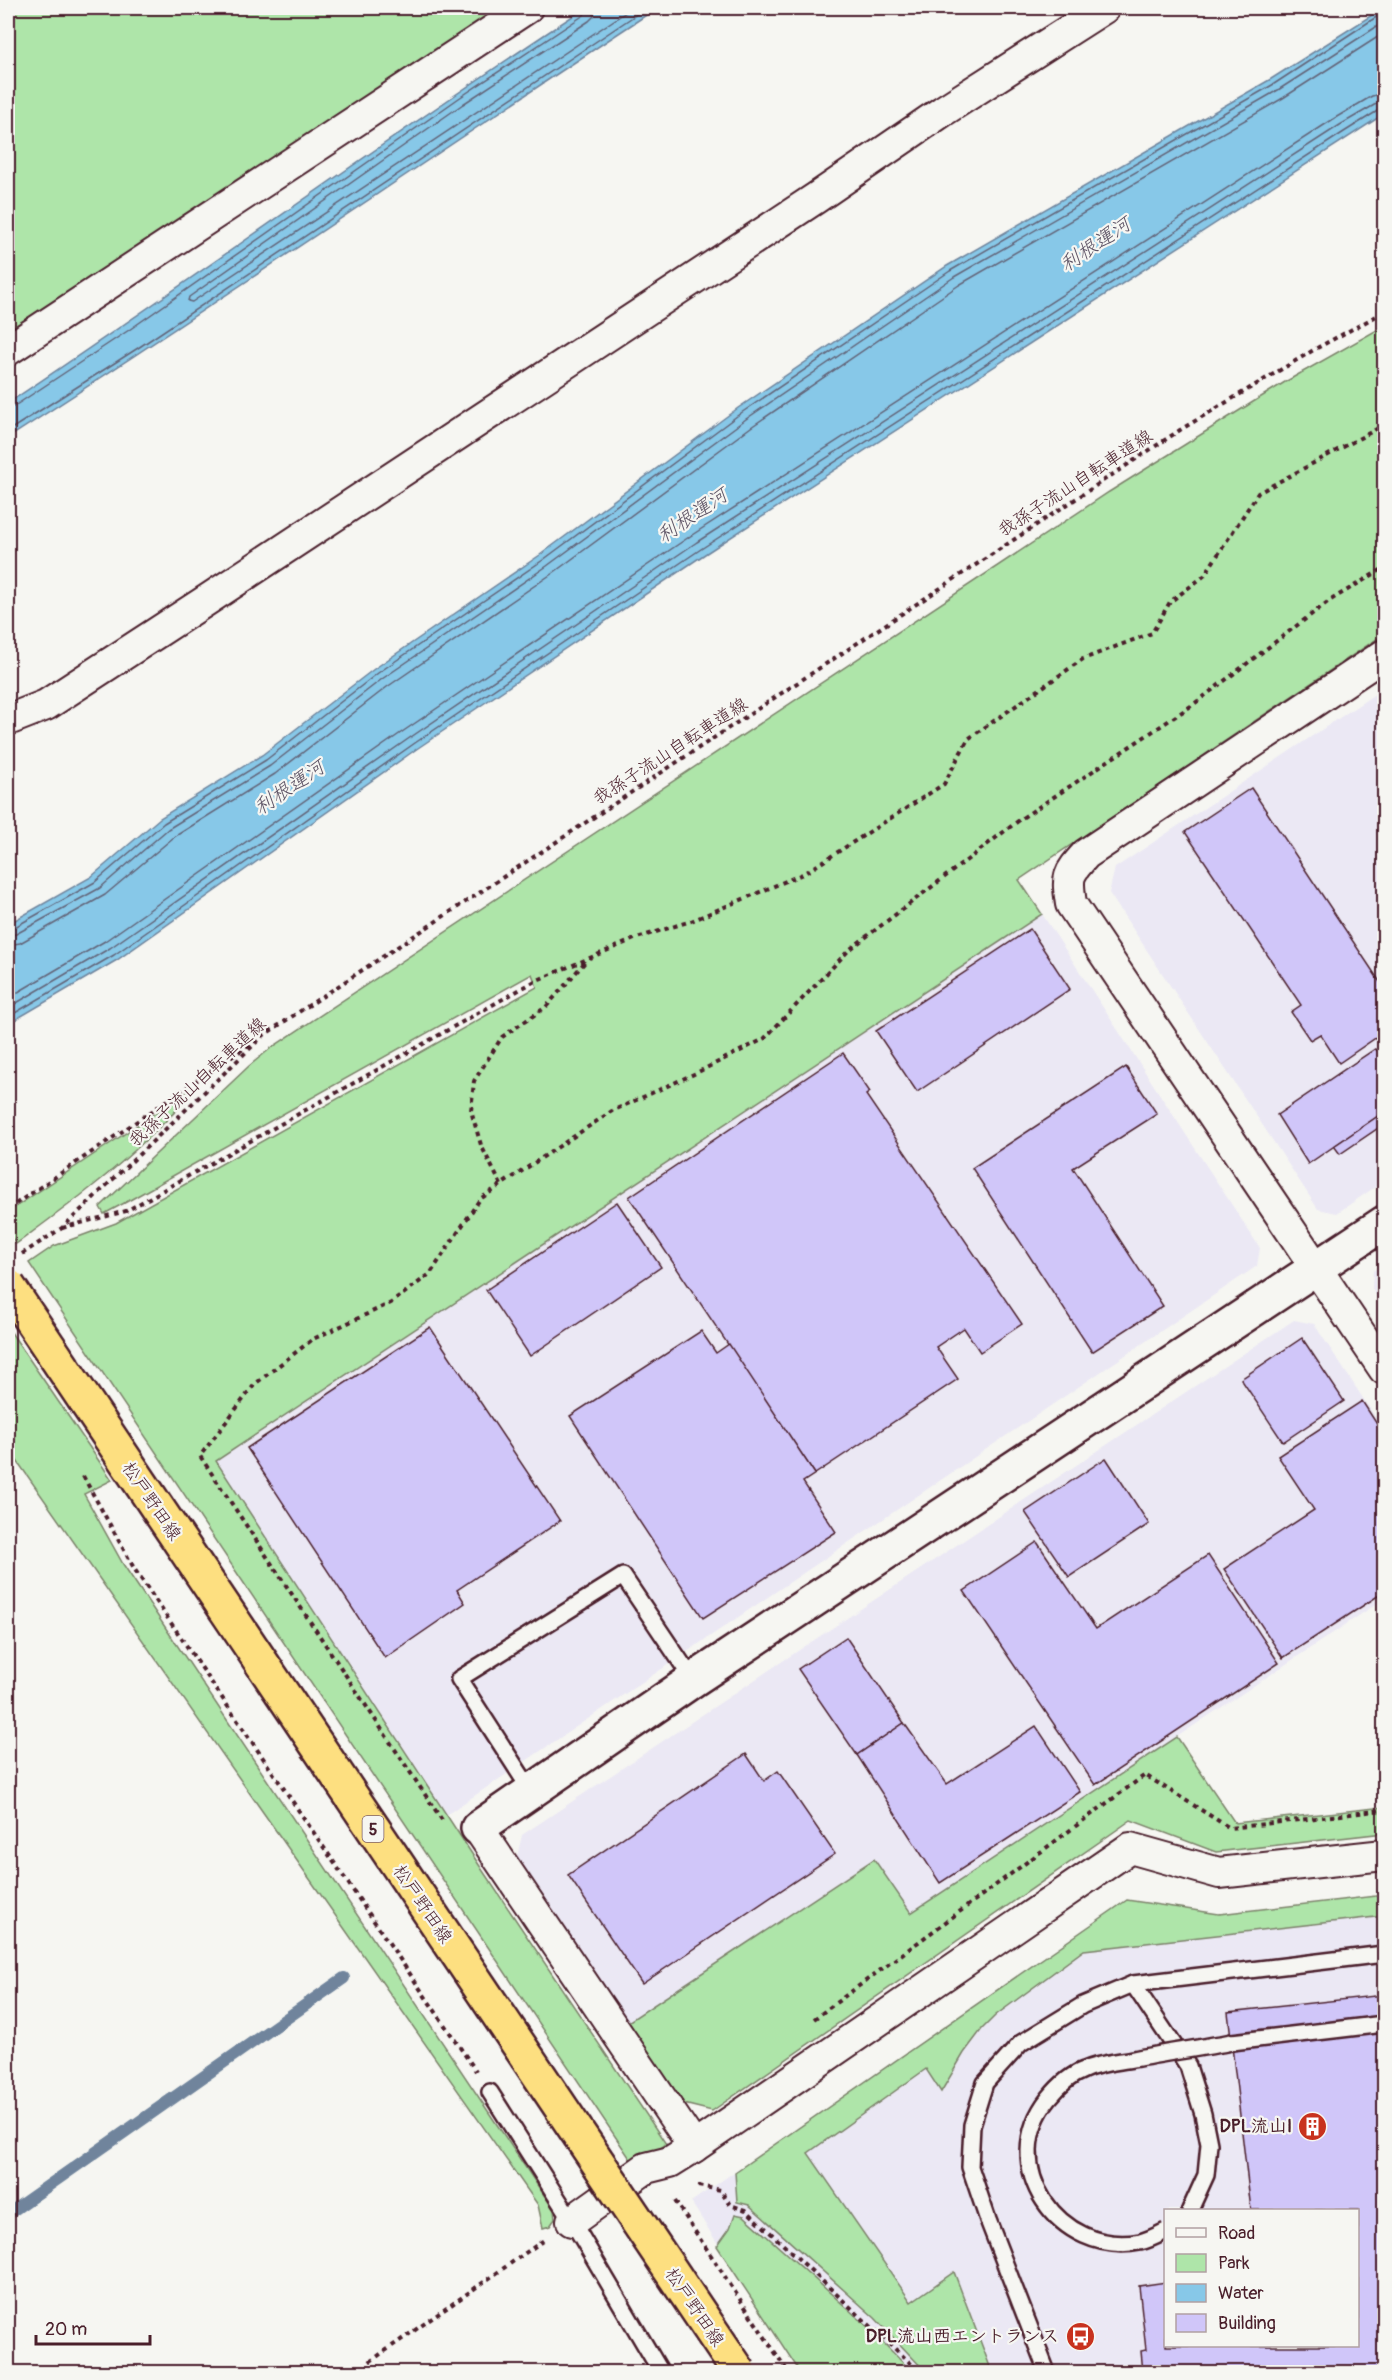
<svg xmlns="http://www.w3.org/2000/svg" width="1392" height="2380" viewBox="0 0 1392 2380" font-family="Pangolin,'Klee One',sans-serif">
  <rect width="100%" height="100%" fill="#f6f6f2"/>
  <filter id="ink" filterUnits="userSpaceOnUse"><feTurbulence type="fractalNoise" baseFrequency=".0167" numOctaves="2"/><feDisplacementMap in="SourceGraphic" scale="12" xChannelSelector="R" yChannelSelector="G"/><feConvolveMatrix kernelMatrix="1 2 1 2 8 2 1 2 1" color-interpolation-filters="sRGB"/></filter>
  <g filter="url(#ink)">
    <!-- built -->
    <g fill="#ebe8f4" fill-rule="evenodd">
      <path d="M1384 688V1181L1337 1213 1318 1209 1109 893 1115 868Z"/>
      <path d="M1042 914 1260 1248 1257 1266 446 1815 216 1461Z"/>
      <path d="M1384 1263V1308L1372 1289 1373 1271Z"/>
      <path d="M1294 1320 1314 1324 1384 1430V1599L911 1914 873 1859 628 2022 516 1861 522 1835Z"/>
      <path d="M1384 1895V2372H800L691 2202 1127 1900 1219 1914ZM1166 2210H1358V2346H1166Z"/>
    </g>
    <!-- green -->
    <g fill="#aee5a9" stroke="#7c826a" stroke-width="1.5">
      <path d="M8 8H502L8 333Z"/>
      <path d="M1384 326V634L1019 880 1042 914 216 1461 485 1874 666 2144 635 2166 29 1263 54 1246 116 1223 537 987 532 974 130 1200 104 1214 100 1207 249 1066 271 1048 1109 492 1285 382Z"/>
      <path d="M196 1086C183 1105 166 1121 149 1137 108 1177 62 1210 16 1244L8 1232V1212Z"/>
      <path d="M8 1328 112 1480 84 1494 123 1564 554 2210 555 2219 550 2226 543 2228 538 2205 8 1448Z"/>
      <path d="M1177 1737 1235 1823 1384 1807V1833L1216 1852 1131 1820 712 2111 684 2104 628 2022 874 1859 911 1913Z"/>
      <path d="M1384 1895V1916L1084 1950 996 2015 982 2029 964 2053 941 2092 926 2069 808 2153 911 2302 954 2272 992 2372H926L875 2318 749 2205 737 2202 735 2172 1127 1900 1219 1914Z"/>
      <path d="M735 2214 744 2216 866 2325 912 2372H800L717 2246 730 2228Z"/>
    </g>
    <!-- water -->
    <g fill="#87c8e8" stroke="#6f849c" stroke-width="1.5">
      <path d="M585 8H657C440 150 226 298 8 438V403C202 274 390 135 585 8Z"/>
      <path d="M1383 8H1384V114L705 554 418 748 117 960 8 1024V924L91 877 160 818 262 755 374 669 540 555 738 408 947 266 1271 79Z"/>
    </g>
    <g fill="none" stroke-linecap="round" stroke-linejoin="round">
      <!-- shore -->
      <g stroke="#626377" stroke-width="1.5">
        <path d="M595 8 594 16 589 21 463 104 189 297 188 301 192 302 632 8"/>
        <path d="M8 408 13 407 129 330 459 98 584 15 587 8"/>
        <path d="M8 431 138 348 646 8"/>
        <path d="M8 928H13L95 882 164 823 266 760 378 673 543 560 741 413 950 271 1274 84 1384 12"/>
        <path d="M8 936 16 934 100 888 168 829 270 766 382 679 547 566 746 419 954 277 1278 90 1384 22"/>
        <path d="M8 945 20 943 105 895 174 837 275 774 387 687 553 573 751 427 959 285 1283 98 1384 33"/>
        <path d="M8 998 105 941 405 730 692 535 1335 118 1372 96 1384 93"/>
        <path d="M8 1008 110 948 411 737 697 542 1340 125 1376 104 1384 102"/>
        <path d="M8 1017 114 955 415 743 701 549 1344 132 1379 110 1384 109"/>
      </g>
      <!-- stream -->
      <path stroke="#6f849c" stroke-width="12" d="M8 2214 344 1978"/>
    </g>
    <!-- building -->
    <g fill="#d0c6f9" stroke="#4a1f2b" stroke-width="1.5">
      <path d="M1251 788 1384 988V1032L1339 1063 1320 1034 1310 1040 1291 1012 1301 1005 1185 832Z"/>
      <path d="M1030 929 1070 989 917 1092 876 1031Z"/>
      <path d="M1384 1047V1112L1308 1164 1277 1115 1375 1049 1378 1051Z"/>
      <path d="M843 1053 870 1092 866 1095 1022 1324 980 1352 964 1328 936 1347 958 1379 815 1474 629 1197Z"/>
      <path d="M1126 1067 1157 1114 1073 1168 1163 1306 1092 1352 972 1168Z"/>
      <path d="M1384 1112V1124L1340 1154 1334 1146Z"/>
      <path d="M617 1202 661 1267 530 1356 486 1290Z"/>
      <path d="M430 1327 560 1521 457 1590 465 1603 385 1658 247 1448Z"/>
      <path d="M701 1331 716 1353 729 1344 815 1474 803 1482 836 1532 703 1618 570 1416Z"/>
      <path d="M1302 1338 1344 1401 1283 1442 1241 1379Z"/>
      <path d="M1362 1401 1384 1435 1383 1463 1384 1465V1592L1283 1658 1224 1569 1314 1510 1278 1456Z"/>
      <path d="M1106 1458 1149 1524 1069 1577 1025 1512Z"/>
      <path d="M1037 1542 1096 1629 1208 1555 1279 1663 1095 1785 964 1591Z"/>
      <path d="M846 1637 904 1723 857 1755 798 1669Z"/>
      <path d="M904 1723 947 1784 1036 1726 1080 1792 940 1883 857 1755Z"/>
      <path d="M746 1754 764 1781 778 1771 835 1854 642 1984 568 1875Z"/>
      <path d="M1384 1995V2372H1143L1141 2351 1146 2350 1139 2286 1166 2282V2346H1358V2210H1251L1228 2012Z"/>
    </g>
    <g fill="none" stroke-linecap="round" stroke-linejoin="round">
      <defs>
        <g id="service">
          <path d="M531 1791 459 1679 623 1576 693 1680"/>
          <path d="M1133 1984 1188 2066 1203 2114 1209 2144 1206 2175 1190 2210"/>
          <path d="M1232 2042 1384 2024"/>
          <path d="M490 2092 572 2221 661 2372"/>
          <path d="M1047 2372 988 2220 970 2167 972 2125 985 2083 1021 2043 1083 2005 1133 1984 1384 1954"/>
        </g>
        <g id="minor">
          <path d="M8 350 527 8"/>
          <path d="M1384 655 1086 854C1067 875 1067 876 1071 904L1384 1369"/>
          <path d="M8 720 46 705 204 602 816 198 943 111 1104 8"/>
          <path d="M478 1828 694 2147"/>
          <path d="M572 2221 646 2168 670 2162 694 2147 1130 1848 1219 1873 1384 1855"/>
        </g>
        <path id="tertiary" d="M478 1828 693 1680 1384 1223"/>
      </defs>
      <!-- service casing -->
      <use href="#service" stroke="#4a1f2b" stroke-width="20"/>
      <!-- minor casing -->
      <use href="#minor" stroke="#4a1f2b" stroke-width="34"/>
      <!-- tertiary casing -->
      <use href="#tertiary" stroke="#4a1f2b" stroke-width="38"/>
      <!-- path -->
      <g stroke="#4a1f2b" stroke-width="4" stroke-dasharray="4.5 4.5" stroke-linecap="butt">
        <path d="M501 1185 481 1145 471 1111 474 1081 502 1037 546 1007 585 962"/>
        <path d="M8 1209 255 1041"/>
        <path d="M62 1228 126 1211 535 981 637 938 691 921 805 873 944 784 968 739 1083 659 1152 633 1170 602 1204 576 1258 493 1384 425"/>
        <path d="M22 1254 62 1228 264 1035 1180 430 1317 348 1384 312"/>
        <path d="M83 1476 135 1570 476 2071"/>
        <path d="M442 1820 200 1456 255 1384 313 1339 391 1303 430 1274 480 1199 612 1111 696 1073 764 1039 849 950 1022 818 1194 704 1329 601 1384 568"/>
        <path d="M814 2019 1145 1775 1230 1828 1384 1810"/>
        <path d="M698 2186 721 2190 730 2205 746 2210 920 2372"/>
        <path d="M675 2201 788 2372"/>
        <path d="M355 2372 544 2240"/>
      </g>
      <!-- service -->
      <use href="#service" stroke="#f6f6f2" stroke-width="15"/>
      <!-- minor -->
      <use href="#minor" stroke="#f6f6f2" stroke-width="30"/>
      <!-- tertiary -->
      <use href="#tertiary" stroke="#f6f6f2" stroke-width="33"/>
      <defs>
        <path id="service-bridge" d="M1166 2231C1158 2235 1149 2240 1140 2242 1059 2257 995 2165 1049 2098 1058 2087 1070 2075 1084 2070 1099 2063 1117 2062 1133 2059 1166 2053 1199 2048 1232 2042"/>
        <path id="primary-bridge" d="M8 1286 739 2372"/>
      </defs>
      <!-- service-bridge casing -->
      <use href="#service-bridge" stroke="#4a1f2b" stroke-width="20" stroke-linecap="butt"/>
      <!-- primary-bridge casing -->
      <use href="#primary-bridge" stroke="#4a1f2b" stroke-width="38" stroke-linecap="butt"/>
      <!-- service-bridge -->
      <use href="#service-bridge" stroke="#f6f6f2" stroke-width="15"/>
      <!-- primary-bridge -->
      <use href="#primary-bridge" stroke="#fddf80" stroke-width="33"/>
    </g>
  </g>
  <!-- icons -->
  <defs>
    <symbol id="building-disc" viewBox="-11 -11 22 22"><circle r="9.5" fill="#c8321e" stroke="#f6f6f2"/><path d="M-4-6H4V6H1V3H-1V6H-4ZM-2.5-4.3h1.7v1.8h-1.7ZM.8-4.3h1.7v1.8H.8ZM-2.5-1h1.7V.8h-1.7ZM.8-1h1.7V.8H.8Z" fill="#fff"/></symbol>
    <symbol id="bus-disc" viewBox="-11 -11 22 22"><circle r="9.5" fill="#c8321e" stroke="#f6f6f2"/><path d="M-5-6H5V4H4V6H2V4H-2V6H-4V4H-5ZM-3.5-4V0h7V-4ZM-3.5 1.2v1.5H-2V1.2ZM2 1.2v1.5H3.5V1.2Z" fill="#fff"/></symbol>
  </defs>
  <g fill-rule="evenodd">
    <use href="#building-disc" x="1296" y="2110" width="33" height="33"/>
    <use href="#bus-disc" x="1064" y="2320" width="33" height="33"/>
  </g>
  <g text-anchor="middle" stroke-width="4.5" stroke-linejoin="round" paint-order="stroke">
    <!-- shield labels -->
    <rect fill="#f6f6f2" stroke="#7e6067" stroke-width="1.5" x="362.5" y="1816" width="21" height="26" rx="4.5"/>
    <g font-size="16" font-weight="bold" fill="#4a1f2b">
      <text x="373" y="1835">5</text>
    </g>
    <!-- street labels -->
    <g font-size="18" fill="#4a1f2b" stroke="#f6f6f2">
      <text transform="translate(1075 483) rotate(-33)" y="6">我孫子流山自転車道線</text>
      <text transform="translate(670 751) rotate(-33)" y="6">我孫子流山自転車道線</text>
      <text transform="translate(197 1082) rotate(-43)" y="6">我孫子流山自転車道線</text>
      <text transform="translate(152 1501) rotate(56)" y="6">松戸野田線</text>
      <text transform="translate(423 1904) rotate(56)" y="6">松戸野田線</text>
      <text transform="translate(695 2307) rotate(56)" y="6">松戸野田線</text>
    </g>
    <!-- poi labels -->
    <g font-size="18" font-weight="bold" fill="#4a1f2b" stroke="#f6f6f2" text-anchor="end">
      <text x="1292" y="2132">DPL流山I</text>
      <text x="1059" y="2342">DPL流山西エントランス</text>
    </g>
    <!-- water labels -->
    <g font-size="20" font-style="italic" fill="#5c5264" stroke="#f6f6f2">
      <text transform="translate(1095 244) rotate(-34)" y="7">利根運河</text>
      <text transform="translate(692 515) rotate(-34)" y="7">利根運河</text>
      <text transform="translate(289 787) rotate(-34)" y="7">利根運河</text>
    </g>
  </g>
  <!-- margin -->
  <rect width="1392" height="2380" fill="none" stroke="#f6f6f2" stroke-width="30"/>
  <rect x="15" y="15" width="1362" height="2350" fill="none" stroke="#4a1f2b" stroke-width="2" filter="url(#ink)"/>
  <!-- legend -->
  <rect x="1164" y="2209" width="195" height="138" fill="#f6f6f2" stroke="#b1a0a2" stroke-width="1.5"/>
  <rect x="1176" y="2228" width="30" height="9" fill="#f6f6f2" stroke="#b1a0a2" stroke-width="1.5"/>
  <text x="1218" y="2239" font-size="18" fill="#4a1f2b">Road</text>
  <rect x="1176" y="2254" width="30" height="18" fill="#aee5a9" stroke="#b1a0a2" stroke-width="1.5"/>
  <text x="1218" y="2269" font-size="18" fill="#4a1f2b">Park</text>
  <rect x="1176" y="2284" width="30" height="18" fill="#87c8e8" stroke="#b1a0a2" stroke-width="1.5"/>
  <text x="1218" y="2299" font-size="18" fill="#4a1f2b">Water</text>
  <rect x="1176" y="2314" width="30" height="18" fill="#d0c6f9" stroke="#b1a0a2" stroke-width="1.5"/>
  <text x="1218" y="2329" font-size="18" fill="#4a1f2b">Building</text>
  <!-- scale -->
  <path d="M36 2335v9h114v-9" fill="none" stroke="#4a1f2b" stroke-width="3"/>
  <text x="45" y="2335" font-size="18" fill="#4a1f2b" stroke="#f6f6f2" stroke-width="4.5" paint-order="stroke">20 m</text>
</svg>
